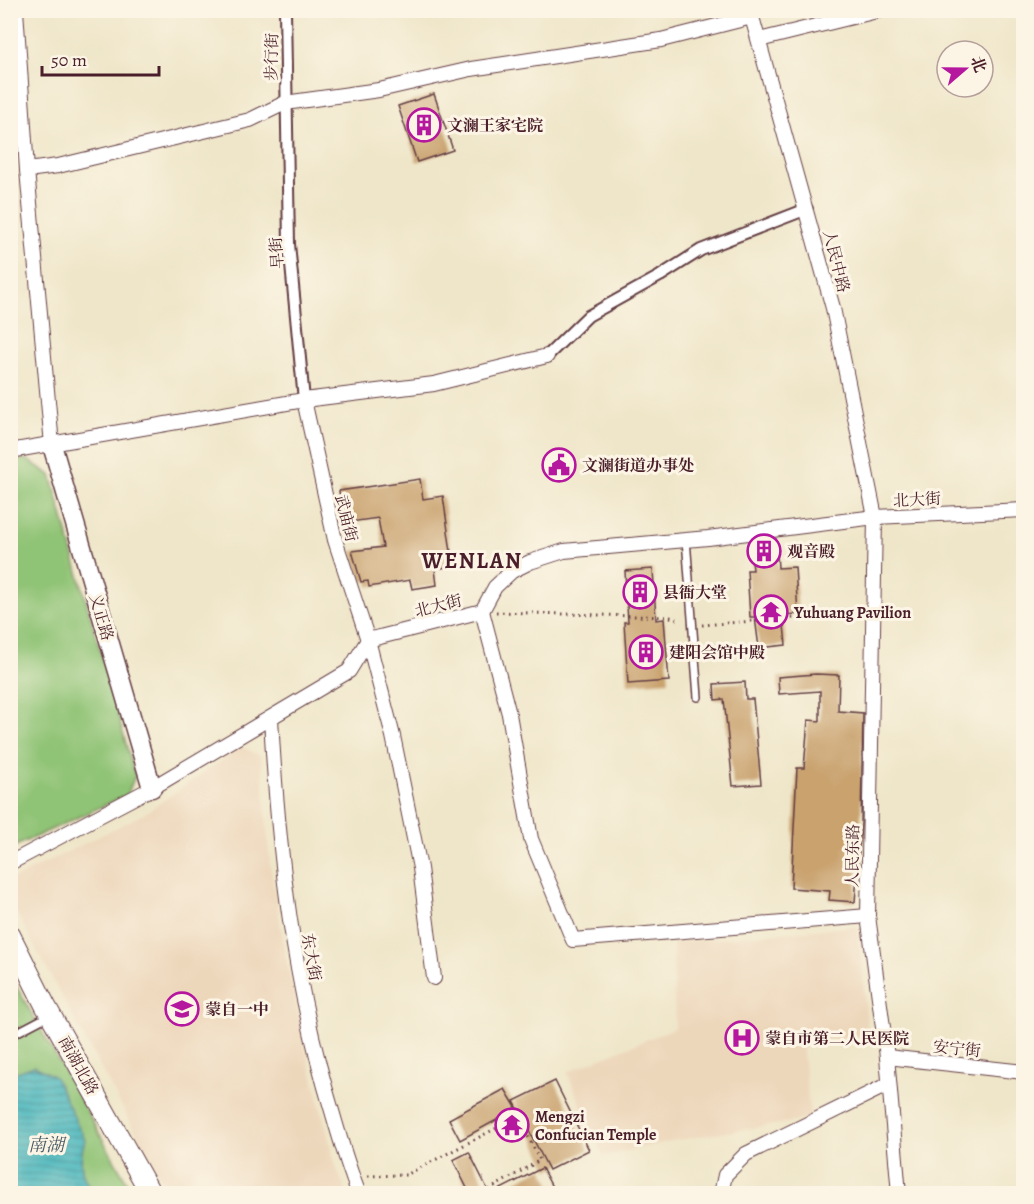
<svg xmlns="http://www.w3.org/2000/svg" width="1034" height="1204" viewBox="0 0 1034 1204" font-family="Alegreya,'Noto Serif SC',serif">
  <defs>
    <pattern id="water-rules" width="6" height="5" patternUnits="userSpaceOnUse" patternTransform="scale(1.5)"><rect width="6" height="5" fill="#45b5bc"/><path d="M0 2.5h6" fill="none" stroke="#3c9399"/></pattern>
  </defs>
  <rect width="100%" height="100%" fill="#fcf5e5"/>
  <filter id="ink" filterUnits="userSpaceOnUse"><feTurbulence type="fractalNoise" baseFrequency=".0167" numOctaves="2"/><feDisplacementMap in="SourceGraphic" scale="12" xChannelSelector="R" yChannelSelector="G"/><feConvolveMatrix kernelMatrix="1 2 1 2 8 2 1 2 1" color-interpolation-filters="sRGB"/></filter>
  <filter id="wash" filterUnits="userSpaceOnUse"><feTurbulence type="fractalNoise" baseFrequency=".008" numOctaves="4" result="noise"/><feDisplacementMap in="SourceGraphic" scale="24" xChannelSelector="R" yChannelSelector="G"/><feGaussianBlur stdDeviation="1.35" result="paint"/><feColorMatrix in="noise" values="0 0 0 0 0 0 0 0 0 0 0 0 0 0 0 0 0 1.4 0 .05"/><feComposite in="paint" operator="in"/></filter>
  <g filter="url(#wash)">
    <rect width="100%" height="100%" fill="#efe6c9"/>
    <!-- built -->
    <g fill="#edd7bb">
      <path d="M241 747 261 756 270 864 287 964 307 1054 336 1167 347 1193H169L11 903V880L144 814Z"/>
      <path d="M858 926 868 1034 802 1043 810 1116 797 1121 677 1140 603 1156 567 1072 675 1028 673 943Z"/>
    </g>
    <!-- green -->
    <g fill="#8fc374" stroke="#6c7150" stroke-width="1.5">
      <path d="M26 459 51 475 135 776 127 795 11 848 10 461Z"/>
      <path d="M10 975 133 1193H11Z"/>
    </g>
    <!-- water -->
    <path fill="url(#water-rules)" stroke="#486a74" stroke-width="1.5" d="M34 1066 55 1077 85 1140C79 1158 78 1184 100 1193H11V1074Z"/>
    <g id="blocks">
      <!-- building -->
      <g fill="#c9a26e">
        <path d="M434 94 453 150 417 162 398 106Z"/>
        <path d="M420 479 423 499 443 496 453 566 435 569 437 585 412 589 410 580 369 587 368 581 361 582 352 551 383 547 378 518 343 523 339 491Z"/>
        <path d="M776 539 778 568 795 567 798 614 783 615 786 645 759 648 755 617H750L747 570H753L750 542Z"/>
        <path d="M653 569 656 620 664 619 669 681 628 684 624 622H628L625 571Z"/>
        <path d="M816 674 839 675 838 711 863 713 861 823 855 902 829 900 830 891 791 888 797 768H804L808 720 820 721V691L779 694 778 677Z"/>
        <path d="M745 682 746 699H753L761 784 733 786 724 699 715 700 714 684Z"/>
        <path d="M555 1081 589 1150 549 1170 514 1101Z"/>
        <path d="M505 1089 517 1109 460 1140 449 1119Z"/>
        <path d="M469 1152 490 1194H470L453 1160Z"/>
        <path d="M542 1168 553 1189 544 1194H491Z"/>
      </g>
    </g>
  </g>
  <g filter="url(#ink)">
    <use href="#blocks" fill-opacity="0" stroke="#633d43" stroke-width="1.5"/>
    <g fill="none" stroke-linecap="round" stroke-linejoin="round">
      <defs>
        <g id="service">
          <path d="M686 539 698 697"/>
          <path d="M10 1036 48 1016"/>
        </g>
        <g id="pedestrian">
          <path d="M285 10 289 244 304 400"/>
          <path d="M547 356 588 316 660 276 701 250 807 209"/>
        </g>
        <g id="minor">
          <path d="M16 10 27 170 52 445"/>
          <path d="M750 10 833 308 875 517 868 916 887 1057 899 1194"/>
          <path d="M759 40 881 10"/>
          <path d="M27 170 58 166 250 120 285 103 379 90 471 69 661 40 752 17"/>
          <path d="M304 400 335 540 368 640 393 736 420 868 434 978"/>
          <path d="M10 451 304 400 434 384 547 356"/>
          <path d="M482 611 509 714 531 839 573 940 868 916"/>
          <path d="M271 718C278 852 293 982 332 1111 340 1139 348 1167 359 1194"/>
          <path d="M10 863 152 788 349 671 368 640 482 611 495 587 512 571 530 562 564 551 708 538 875 517 1024 510"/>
          <path d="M887 1057 1024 1072"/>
          <path d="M721 1194 725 1175 746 1154 889 1084"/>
        </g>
        <path id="tertiary" d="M52 445 152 788"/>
        <path id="secondary" d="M10 935 45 1005 151 1194"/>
      </defs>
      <!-- service casing -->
      <use href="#service" stroke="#633d43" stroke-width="10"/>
      <!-- pedestrian casing -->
      <use href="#pedestrian" stroke="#633d43" stroke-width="14"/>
      <!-- minor casing -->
      <use href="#minor" stroke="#633d43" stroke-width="16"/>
      <!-- tertiary casing -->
      <use href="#tertiary" stroke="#633d43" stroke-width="21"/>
      <!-- secondary casing -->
      <use href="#secondary" stroke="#633d43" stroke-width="22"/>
      <!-- path -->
      <g stroke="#633d43" stroke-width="3" stroke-dasharray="1.5 4.5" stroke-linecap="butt">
        <path d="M496 612 670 617 681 620"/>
        <path d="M702 625 859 613"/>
        <path d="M368 1176 406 1175 518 1117 540 1160 482 1194"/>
      </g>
      <!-- service -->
      <use href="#service" stroke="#fff" stroke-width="7"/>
      <!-- pedestrian -->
      <use href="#pedestrian" stroke="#fff" stroke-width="10"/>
      <!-- minor -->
      <use href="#minor" stroke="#fff" stroke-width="14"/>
      <!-- tertiary -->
      <use href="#tertiary" stroke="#fff" stroke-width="18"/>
      <!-- secondary -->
      <use href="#secondary" stroke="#fff" stroke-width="20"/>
    </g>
  </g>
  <!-- icons -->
  <defs>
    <symbol id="building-ring" viewBox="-11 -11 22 22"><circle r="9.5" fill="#fcf5e5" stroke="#b5179e" stroke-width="1.5"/><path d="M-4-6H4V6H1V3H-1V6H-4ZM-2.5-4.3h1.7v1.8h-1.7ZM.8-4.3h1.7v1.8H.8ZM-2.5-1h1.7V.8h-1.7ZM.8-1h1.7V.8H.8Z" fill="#b5179e"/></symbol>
    <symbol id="civic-ring" viewBox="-11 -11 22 22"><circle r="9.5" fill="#fcf5e5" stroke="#b5179e" stroke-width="1.5"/><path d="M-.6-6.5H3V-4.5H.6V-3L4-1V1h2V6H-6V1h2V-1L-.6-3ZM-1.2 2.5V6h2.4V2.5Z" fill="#b5179e"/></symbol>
    <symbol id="temple-ring" viewBox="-11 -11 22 22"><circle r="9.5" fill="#fcf5e5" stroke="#b5179e" stroke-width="1.5"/><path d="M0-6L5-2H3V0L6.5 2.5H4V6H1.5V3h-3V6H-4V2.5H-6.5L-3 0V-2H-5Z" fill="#b5179e"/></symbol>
    <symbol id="school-ring" viewBox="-11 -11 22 22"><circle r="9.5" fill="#fcf5e5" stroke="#b5179e" stroke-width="1.5"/><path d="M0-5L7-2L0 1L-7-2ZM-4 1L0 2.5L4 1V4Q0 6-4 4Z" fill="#b5179e"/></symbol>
    <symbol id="hospital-ring" viewBox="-11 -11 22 22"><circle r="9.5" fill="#fcf5e5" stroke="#b5179e" stroke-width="1.5"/><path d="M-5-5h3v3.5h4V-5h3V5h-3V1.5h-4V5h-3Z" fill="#b5179e"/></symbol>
  </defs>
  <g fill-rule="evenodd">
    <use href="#building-ring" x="405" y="106" width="38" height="38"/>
    <use href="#civic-ring" x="540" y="446" width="38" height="38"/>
    <use href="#building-ring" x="745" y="532" width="38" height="38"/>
    <use href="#building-ring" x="621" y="573" width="38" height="38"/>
    <use href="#temple-ring" x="752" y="593" width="38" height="38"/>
    <use href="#building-ring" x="627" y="633" width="38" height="38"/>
    <use href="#school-ring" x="163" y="990" width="38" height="38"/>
    <use href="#hospital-ring" x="723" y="1019" width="38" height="38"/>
    <use href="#temple-ring" x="493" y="1106" width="38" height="38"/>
  </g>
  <g text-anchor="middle" stroke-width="6" stroke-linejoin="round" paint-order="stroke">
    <!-- street labels -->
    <g font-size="16" fill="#4a1f2b" stroke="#fcf5e5">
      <text transform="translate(271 57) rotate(-89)" y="6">步行街</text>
      <text transform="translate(276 253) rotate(-94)" y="6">早街</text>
      <text transform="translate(837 261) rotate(76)" y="6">人民中路</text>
      <text transform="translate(917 499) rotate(-3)" y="6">北大街</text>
      <text transform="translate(347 518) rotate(76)" y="6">武庙街</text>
      <text transform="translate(438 605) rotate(-14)" y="6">北大街</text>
      <text transform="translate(102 617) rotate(74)" y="6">义正路</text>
      <text transform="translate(852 856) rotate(-89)" y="6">人民东路</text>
      <text transform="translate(312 957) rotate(80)" y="6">东大街</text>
      <text transform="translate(957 1048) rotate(6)" y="6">安宁街</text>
      <text transform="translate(79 1065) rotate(61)" y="6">南湖北路</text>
    </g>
    <!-- poi labels -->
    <g font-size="16" font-weight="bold" fill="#4a1f2b" stroke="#fcf5e5" text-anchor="start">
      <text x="447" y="131">文澜王家宅院</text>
      <text x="582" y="471">文澜街道办事处</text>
      <text x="787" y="557">观音殿</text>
      <text x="663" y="598">县衙大堂</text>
      <text x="794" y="618">Yuhuang Pavilion</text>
      <text x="669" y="658">建阳会馆中殿</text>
      <text x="205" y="1015">蒙自一中</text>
      <text x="765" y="1044">蒙自市第二人民医院</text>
      <text x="535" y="1122">Mengzi<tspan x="535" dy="18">Confucian Temple</tspan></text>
    </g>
    <!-- water labels -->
    <g font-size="18" font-style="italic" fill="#485b65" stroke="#fcf5e5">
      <text x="46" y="1151">南湖</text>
    </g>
    <!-- district labels -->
    <g font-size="22" font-weight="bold" letter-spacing="1.5" fill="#4a1f2b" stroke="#fcf5e5">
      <text x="472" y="568">WENLAN</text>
    </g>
  </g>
  <!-- margin -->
  <rect width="1034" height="1204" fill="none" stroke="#fcf5e5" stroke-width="36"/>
  <!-- north arrow -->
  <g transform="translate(965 69) rotate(70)"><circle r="28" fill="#fcf5e5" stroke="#b59f9b" stroke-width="1.5"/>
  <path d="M0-4.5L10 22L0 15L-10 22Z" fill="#b5179e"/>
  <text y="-9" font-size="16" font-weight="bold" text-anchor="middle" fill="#4a1f2b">北</text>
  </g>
  <!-- scale -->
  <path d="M42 66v9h117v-9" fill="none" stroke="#4a1f2b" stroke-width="3"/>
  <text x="51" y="66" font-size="18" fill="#4a1f2b" stroke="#fcf5e5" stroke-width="4.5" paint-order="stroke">50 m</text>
</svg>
